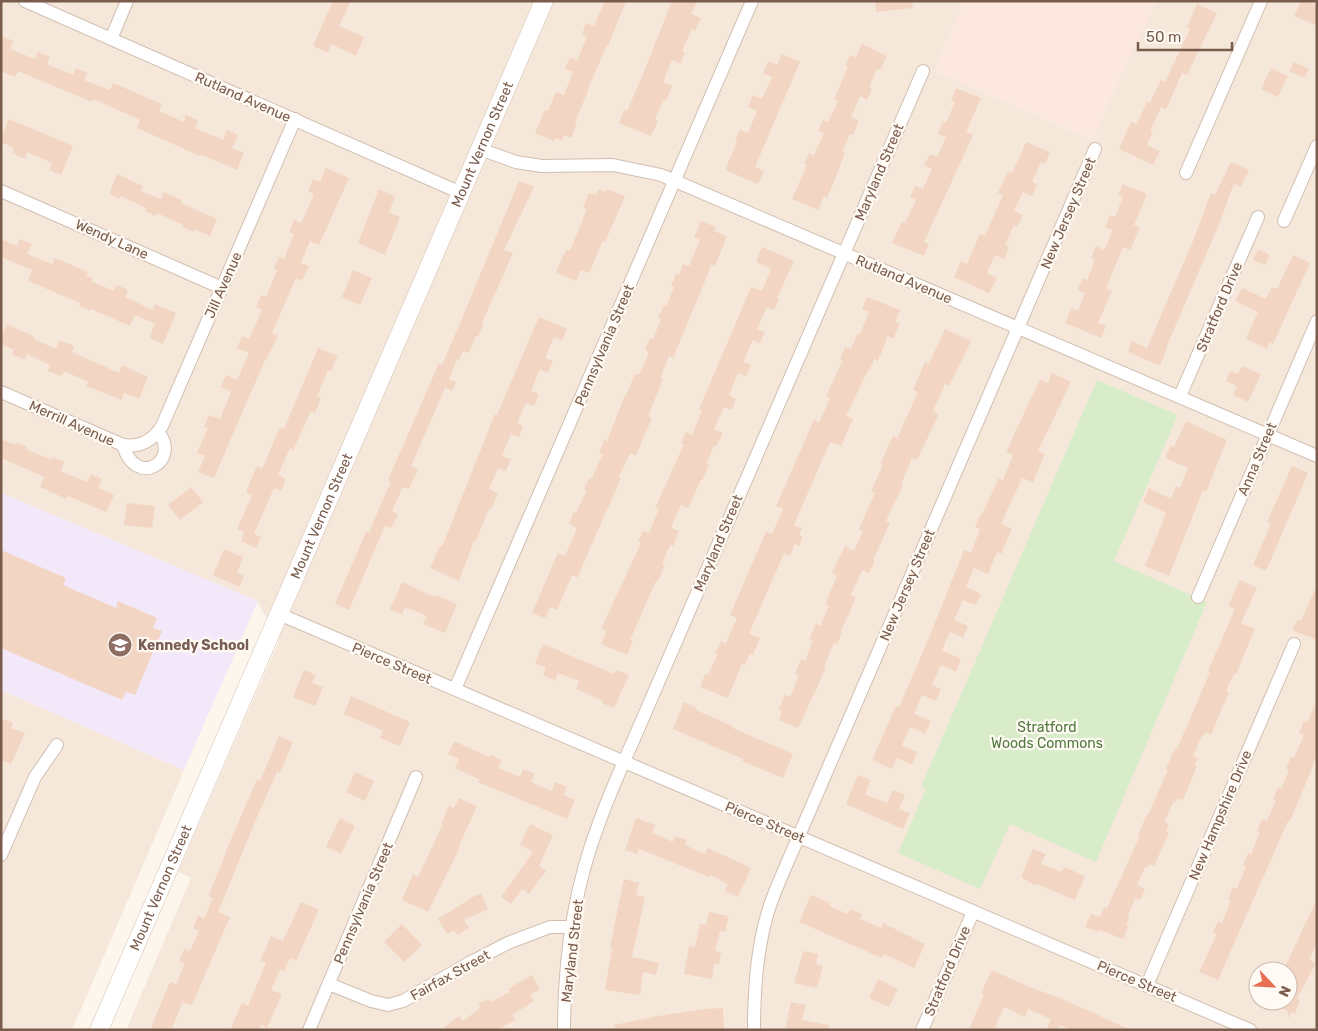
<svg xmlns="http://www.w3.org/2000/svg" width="1318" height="1031" viewBox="0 0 1318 1031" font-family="Rubik,sans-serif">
  <rect width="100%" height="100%" fill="#fdf6ec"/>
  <!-- residential -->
  <g fill="#f5e8da" fill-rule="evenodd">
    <path d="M1 1H964L935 71 1091 139 1156 1H1317V1030H126L191 878 178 872 279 641 257 601 1 493ZM1258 971H1288V1001H1258Z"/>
    <path d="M1 690 184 770 72 1030H1Z"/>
  </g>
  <!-- commercial -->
  <path fill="#fde8e0" d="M964 1H1156L1092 139 935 71Z"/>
  <!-- education -->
  <path fill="#f3e8fa" d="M1 493 258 601 184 770 1 690Z"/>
  <!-- green -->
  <path fill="#d8ecc9" d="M1097 380 1178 415 1114 561 1207 602 1096 862 1010 824 980 889 898 853 926 789 921 787Z"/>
  <!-- building -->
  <g fill="#f3d5c3">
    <path d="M333 1H351L339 26 364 37 356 56 331 44 328 53 313 46Z"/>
    <path d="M605 1H626L608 46 607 45 587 91H588L575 122 577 123 571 138 564 135 562 140 555 138 554 141 535 133 545 110 548 111 556 92 564 95 573 72 565 69 570 57 577 61 587 37 582 34 586 23 594 26Z"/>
    <path d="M672 1H697L691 14 701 18 695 31 692 29 682 51 685 52 680 64 672 60 663 82 672 86 666 101 663 100 655 119 658 121 651 136 619 123 624 110 627 111 643 74Z"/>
    <path d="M875 1H912L913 8 876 12Z"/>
    <path d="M1301 1H1306L1317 6V26L1294 16Z"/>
    <path d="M1197 4 1217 13 1187 75 1182 73 1166 110 1161 107 1150 131 1153 132 1147 145 1160 151 1153 165 1119 149 1131 122 1137 124 1147 102 1150 103 1161 80 1165 82 1190 29 1187 27Z"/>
    <path d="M1 36 14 41 10 49 35 59 38 52 50 57 47 64 73 75 76 68 88 73 84 80 110 90 113 83 162 104 159 111 184 122 186 115 198 120 195 128 223 140 227 130 238 135 232 148 244 153 237 170 200 154V156L137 128 140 120 93 99 92 102 18 71 15 77 1 71Z"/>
    <path d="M862 44 887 56 880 70 877 69 869 87 872 89 867 100 860 96 851 117 859 120 853 135 850 134 842 152 845 153 833 184 827 198 824 196 818 210 792 199 807 165 804 164 809 153 814 155 824 133 818 131 823 120 828 122 838 101 834 99 848 67 845 66 850 55 856 57Z"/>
    <path d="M782 54 800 62 755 167 764 171 758 184 725 170 737 142 735 141 740 129 748 133 757 111 748 107 753 95 762 99 772 77 763 73 768 61 777 65Z"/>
    <path d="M1294 62 1309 69 1304 78 1289 71Z"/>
    <path d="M1271 68 1288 76 1278 97 1261 89Z"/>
    <path d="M956 88 981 98 966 132 973 135 924 242 929 244 924 256 892 243 902 221 905 223 916 200 910 197 915 186 923 189 932 169 924 165 930 154 937 157 946 137 938 134 943 122 946 123 955 102 951 100Z"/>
    <path d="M9 119 73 146 61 175 49 170 52 163 27 152 25 159 12 153 14 148 1 142V138Z"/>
    <path d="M1026 142 1050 152 1045 164 1041 162 1032 182 1037 184 1032 196 1023 192 1014 211 1023 215 1017 227 1014 225 1005 245 1009 247 1004 259 995 255 987 273 997 278 989 293 954 277 961 261 967 264 980 234 985 236 1003 195 998 193 1008 171 1012 173Z"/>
    <path d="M1231 162 1249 170 1241 187 1234 183 1220 222 1166 348H1167L1160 366 1128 352 1132 341 1147 348 1193 241 1211 193 1215 195Z"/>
    <path d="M326 168 349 178 319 245 310 241 301 263 309 266 302 281 296 278 272 333 278 335 266 361 265 360 214 478 198 472 205 456 197 453 208 428 204 427 209 415 220 419 231 392 221 387 226 375 237 380 249 353 237 348 242 336 249 339 262 310 256 307 261 295 266 297 277 270 274 268 279 257 284 259 294 234 289 232 294 220 301 223 314 194 308 191 313 179 320 182Z"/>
    <path d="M117 174 143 186 141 191 161 199 164 192 182 200 181 203 217 219 210 236 195 229 194 232 182 227 183 225 157 213 156 216 145 211 146 208 121 196 120 199 109 194Z"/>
    <path d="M519 181 534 187 504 250 513 253 482 323 484 324 478 337 476 336 469 353 463 351 459 360 457 359 449 379 456 382 452 391 445 388 411 466 418 469 409 489 403 487 392 511 398 514 391 528 385 526 349 610 335 604 366 532 369 533 380 506 391 482 388 480 439 363 442 365 458 328Z"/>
    <path d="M1123 184 1147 194 1134 225 1140 228 1130 250 1123 247 1106 288 1112 291 1098 323 1106 326 1101 338 1065 323 1071 308 1078 311 1085 293 1077 290 1083 278 1087 280 1095 260 1091 258 1096 246 1104 250 1113 230 1105 227 1110 215 1115 217 1123 197 1118 196Z"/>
    <path d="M379 189 395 197 389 212 400 217 385 255 358 243Z"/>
    <path d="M598 189 606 192 607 189 625 196 605 242 603 241 589 273 581 270 576 281 556 272 566 250 570 251 587 209 583 208 589 193 596 195Z"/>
    <path d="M701 221 716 227 714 231 727 236 715 266 712 264 673 358 669 356 660 378 663 379 648 416 652 418 636 455 630 453 619 477 621 478 577 578 572 575 557 610 550 607 545 618 532 613 558 553 565 556 577 528 569 524 574 512 576 513 587 490 584 489 590 477 592 478 603 454 599 453 604 440 607 441 625 395H626L635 374 639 375 649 352 645 350 650 338 653 339 661 319 658 318 664 305 666 307 674 287 671 286 676 273 679 275 683 264 689 266 700 240 694 237Z"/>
    <path d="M1 239 17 246 20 239 32 244 27 254 52 264 55 258 88 272 86 276 92 278 91 281 114 291 117 285 128 290 125 297 153 310 155 304 176 313 163 344 149 338 155 324 135 315 130 326 91 309 90 311 79 306 80 303 28 281 32 270 1 257Z"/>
    <path d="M762 247 794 261 777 298 779 299 774 310 767 307 757 329 765 332 760 343 753 340 743 362 751 365 746 376 738 373 729 395 736 399 732 410 724 407 714 429 723 433 716 447 714 446 706 464 709 465 702 481 701 480 698 486 688 508 681 505 671 528 679 531 673 546 670 545 662 564 665 566 658 581H656L630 640 633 641 627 655 601 644 607 631 601 629 641 543 638 542 643 531 649 533 659 509 655 508 684 444 681 443 686 432 692 435 702 411 699 409 751 287 762 291 771 269 756 262Z"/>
    <path d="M1258 249 1270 255 1265 265 1253 260Z"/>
    <path d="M1293 255 1310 263 1273 344 1270 342 1267 349 1246 339 1258 312 1235 301 1242 288 1266 299 1272 287 1277 289Z"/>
    <path d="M353 270 372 278 360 305 342 297Z"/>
    <path d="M867 297 900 310 895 322 900 324 893 339 888 336 878 361 874 359 869 371 868 370 846 416 853 419 841 446 830 442 794 525 802 528 799 535 803 536 799 546 795 544 790 556 784 553 749 634 760 638 753 655 750 653 745 665 742 664 728 698 700 687 705 674 708 675 718 653H715L721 641 726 643 737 618 730 615 766 532 772 534 783 509 776 506 814 420 819 423 830 398 826 396 843 360 840 359 845 347 851 349 858 333 860 334 869 312 862 309Z"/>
    <path d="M539 317 567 329 562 340 554 337 545 358 553 361 548 373 540 369 531 391 539 394 534 406 526 403 517 423 523 426 519 437 511 434 502 456 511 459 506 471 498 468 489 489 498 493 491 509H489L476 541H474L459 581 430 568 440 546 442 547 495 414 497 415Z"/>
    <path d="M7 324 35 337 34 339 56 349 60 340 74 346 72 352 119 373 122 365 148 377 139 399 124 393 121 400 86 386 88 382 64 371 61 376 48 371 50 365 27 354 25 360 12 354 14 350 1 344V337Z"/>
    <path d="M945 329 971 341 949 386 945 384 933 411 939 414 917 460 912 458 901 484 903 485 886 521 890 523 873 560 875 561 869 573 862 570 851 595 856 598 840 633H842L837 644 834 643 824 667 826 668 798 728 779 720 782 711 778 710 785 695 790 697 799 676 795 674 801 659 805 661 813 640 809 639 816 624 820 626 829 606 825 604 837 576 832 573 845 546 854 551 863 531 859 529 875 493 871 491 883 465 880 464 893 436 897 438 918 392 913 390 925 362 929 364Z"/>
    <path d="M318 348 338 356 331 371 328 370 317 396 321 398 315 413 311 411 293 450 290 448 278 475 286 479 281 491 274 488 254 534 261 537 256 548 241 541 244 532 237 529 252 495 246 492 257 466 262 469 280 427 284 429Z"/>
    <path d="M1242 366 1261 374 1248 402 1233 395 1237 386 1226 381 1230 371 1238 374Z"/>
    <path d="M1052 373 1071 382 1038 451 1045 454 1033 482 1022 478 1001 524 1012 529 1001 554 997 552 988 574 974 568 966 587 981 594 976 605 963 600 954 620 968 626 963 638 950 632 942 650 961 659 956 672 941 665 932 685 941 689 936 701 922 695 914 714 931 721 925 734 910 727 902 745 917 752 912 765 897 758 892 769 872 760 896 706 899 707 930 635 964 550 971 553 980 529 975 527 980 515 981 516 999 478 1003 480 1013 455 1006 452 1012 439 1040 379 1048 383Z"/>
    <path d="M1186 421 1227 440 1206 492 1203 490 1169 576 1145 566 1166 513 1143 502 1149 488 1171 499 1176 486 1180 488 1188 468 1165 458 1171 445 1174 447Z"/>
    <path d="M1 439 15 445 16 442 27 447 26 449 52 460 53 457 64 462 61 471 87 482 91 474 102 479 98 488 114 495 106 512 68 496 66 499 40 487 44 477 1 458Z"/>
    <path d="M1292 466 1308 473 1266 571 1253 565 1271 524 1267 522Z"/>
    <path d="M191 487 203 502 180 520 168 505Z"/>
    <path d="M127 503 155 506 152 528 124 525Z"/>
    <path d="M224 549 243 557 237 573 244 576 239 587 213 575Z"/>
    <path d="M1 550 66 578 63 585 116 608 118 601 157 618 153 628 162 631 135 695 126 692 122 700 1 648Z"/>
    <path d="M1240 580 1257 588 1241 623 1255 629 1236 674 1234 673 1226 691 1229 692 1211 735 1206 732 1204 736 1202 735 1193 756 1198 758 1194 765 1197 766 1183 800 1178 798 1176 802 1174 801 1164 822 1169 824 1166 831 1169 833 1154 866 1149 864 1147 868 1145 867 1137 885 1145 889 1140 900 1135 898 1128 916 1129 917 1126 925 1129 926 1123 939 1100 930 1098 932 1085 927 1091 914 1100 917 1104 907 1107 908 1140 836 1138 835 1147 814 1148 815 1168 770 1166 769 1175 748 1177 749 1210 672 1208 671 1235 609 1228 606Z"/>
    <path d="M402 582 435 597 436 595 457 604 445 633 423 624 427 616 405 607 402 615 390 609Z"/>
    <path d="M1317 585V640L1292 630 1297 620 1301 621Z"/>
    <path d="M543 644 614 674 616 670 629 675 614 708 602 703 603 701 576 689 579 681 558 673 555 681 543 675 546 668 535 663Z"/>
    <path d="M304 670 316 675 312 683 323 687 315 706 293 697Z"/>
    <path d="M351 696 410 722 400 746 380 738 383 731 344 714Z"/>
    <path d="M1317 700V754L1312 765 1313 766 1290 821H1288L1218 980 1199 972 1217 934 1213 933 1218 921 1222 923 1231 900 1228 899 1233 887 1237 889 1246 866 1243 865 1248 853 1251 854 1260 832 1257 831 1262 819 1267 821 1276 800 1273 799 1278 788 1281 789 1289 770 1286 768 1291 757 1294 758 1304 735 1299 733 1304 721 1307 723Z"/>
    <path d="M684 702 697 708 696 710 734 727 733 728 793 754 783 778 742 761 743 759 673 729Z"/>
    <path d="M1 718 13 723 11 728 25 733 11 764 1 760Z"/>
    <path d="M279 736 293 742 280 773 277 772 257 817 218 912 230 917 192 1005 183 1002 171 1030H158L151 1027 170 982 176 984 185 963 179 961 184 949 190 951 199 931 193 928 198 916 204 919 213 898 208 896 226 853H225L257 779 260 781Z"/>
    <path d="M454 741 489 757 490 755 502 760 498 768 520 777 523 769 535 774 531 782 552 791 555 782 567 787 564 795 575 800 567 819 478 782 480 780 455 768 459 759 448 754Z"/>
    <path d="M355 772 374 781 365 801 346 792Z"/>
    <path d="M858 775 871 780 865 794 887 803 893 790 905 795 899 809 910 813 903 829 846 804Z"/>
    <path d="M459 798 477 806 459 846 460 847 428 912 402 900 413 874 418 877 443 824H441L449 806 454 808Z"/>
    <path d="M340 818 355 826 341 854 326 847Z"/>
    <path d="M636 818 655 825 652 833 673 842 675 836 687 840 685 845 705 854 708 848 751 868 738 897 725 891 728 884 710 875 709 877 639 849 637 854 625 850Z"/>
    <path d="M530 824 553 835 539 866 546 871 529 894 522 889 511 904 501 897 533 852 520 845Z"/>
    <path d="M1033 849 1046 854 1041 864 1061 872 1064 867 1085 876 1075 900 1037 884 1036 886 1021 877Z"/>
    <path d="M624 879 639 883 636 895 645 897 632 957 659 963 656 975 643 972 640 995 605 990 612 948 610 947Z"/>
    <path d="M481 893 488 909 464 920 469 928 458 935 454 930 447 934 438 919 467 901V900Z"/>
    <path d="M811 895 830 903 829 906 848 914 850 909 862 914 860 919 881 928 883 923 925 944 914 968 884 954 882 958 799 922Z"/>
    <path d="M1317 899V943L1309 960 1316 963 1297 999 1300 1000 1295 1014 1291 1013 1288 1019V1011L1264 1001H1288V971H1283Z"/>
    <path d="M301 902 319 910 296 961 290 958 284 971 280 970 271 990 282 994 267 1028 261 1025 259 1030H230L242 1003 248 1006 266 963 260 961 271 936 283 941Z"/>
    <path d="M709 912 729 916 725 932 720 931 715 951 721 952 719 965 714 964 712 979 684 974 689 946 695 947 700 924 706 925Z"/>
    <path d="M402 924 422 945 404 962 384 942Z"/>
    <path d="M803 951 818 954 816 964 823 966 817 988 794 983Z"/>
    <path d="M992 970 1027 986 1060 998 1131 1030H1072L1060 1025 1058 1030H1046L1051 1019 1028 1009 1025 1017 1004 1007 994 1030H975L970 1027 984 994 981 993Z"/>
    <path d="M532 975 540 989 530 995 534 1001 512 1015 515 1020 496 1030H441L459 1016 463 1021 480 1008 478 1004 489 999 490 1002 510 992 508 989Z"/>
    <path d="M878 979 898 989 889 1007 869 998Z"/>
    <path d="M791 1002 806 1005 802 1020 829 1025V1030H785Z"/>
    <path d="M723 1008 724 1030H615L614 1025 658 1016 704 1009Z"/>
  </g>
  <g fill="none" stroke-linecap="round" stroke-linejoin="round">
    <defs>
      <g id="street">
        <path d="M25 1 461 193"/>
        <path d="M111 39 127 1"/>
        <path d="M480 149 516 162 542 166 613 165 661 175 1317 456"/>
        <path d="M1186 173 1261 1"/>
        <path d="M1 191 222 288"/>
        <path d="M1284 221 1317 146"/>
        <path d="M1 392 123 445C141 448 153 440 162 426L295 119"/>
        <path d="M1180 396 1258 217"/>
        <path d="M123 445C136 490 182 460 158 432"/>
        <path d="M1198 597 1317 321"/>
        <path d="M279 614 1250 1030"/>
        <path d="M455 689 752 1"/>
        <path d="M1 855 35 777 57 745"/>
        <path d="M329 984 371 1001 388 1005 403 1001 471 962 508 943 550 927H572"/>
        <path d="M1147 985 1294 644"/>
        <path d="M309 1030 416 777"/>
        <path d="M564 1030C564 960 574 888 599 823 609 795 621 768 633 741L923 71"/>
        <path d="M754 1030C754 992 756 955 766 919 769 906 774 894 779 882L1095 149"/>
        <path d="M922 1030 973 912"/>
      </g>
      <g id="secondary">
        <path id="s1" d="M99 1030 544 1"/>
      </g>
    </defs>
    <!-- street casing -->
    <use href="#street" stroke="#d1beb0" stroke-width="14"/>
    <!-- secondary casing -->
    <use href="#secondary" stroke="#d6c0b0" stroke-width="19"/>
    <!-- street -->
    <use href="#street" stroke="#fff" stroke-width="12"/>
    <!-- secondary -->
    <use href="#secondary" stroke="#fff" stroke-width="18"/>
  </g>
  <!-- icons -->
  <defs>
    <symbol id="school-disc" viewBox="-11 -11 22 22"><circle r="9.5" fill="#8d6e63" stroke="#fffaf3"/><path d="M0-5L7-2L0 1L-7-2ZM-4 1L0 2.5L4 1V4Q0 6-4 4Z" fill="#fff"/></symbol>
  </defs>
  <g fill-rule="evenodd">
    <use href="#school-disc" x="106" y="631" width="28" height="28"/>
  </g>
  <g text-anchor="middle" stroke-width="4.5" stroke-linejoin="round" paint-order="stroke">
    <!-- street labels -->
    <g font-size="14" fill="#7a5c4d" stroke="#fffaf3">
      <text transform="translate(243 97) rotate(24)" y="5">Rutland Avenue</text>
      <text dy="5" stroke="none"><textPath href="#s1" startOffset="965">Mount Vernon Street</textPath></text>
      <text transform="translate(879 172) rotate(-67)" y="5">Maryland Street</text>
      <text transform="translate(1068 213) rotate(-67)" y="5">New Jersey Street</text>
      <text transform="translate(112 239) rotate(24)" y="5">Wendy Lane</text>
      <text transform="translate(904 279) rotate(23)" y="5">Rutland Avenue</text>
      <text transform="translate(223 285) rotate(-66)" y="5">Jill Avenue</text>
      <text transform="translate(1219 307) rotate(-67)" y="5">Stratford Drive</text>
      <text transform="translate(604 345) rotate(-67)" y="5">Pennsylvania Street</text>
      <text transform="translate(72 423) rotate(24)" y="5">Merrill Avenue</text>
      <text transform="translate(1257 459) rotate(-67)" y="5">Anna Street</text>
      <text dy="5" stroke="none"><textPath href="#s1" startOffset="560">Mount Vernon Street</textPath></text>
      <text transform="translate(718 543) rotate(-67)" y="5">Maryland Street</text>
      <text transform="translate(907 585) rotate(-67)" y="5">New Jersey Street</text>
      <text transform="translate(392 663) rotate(23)" y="5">Pierce Street</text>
      <text transform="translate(1220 815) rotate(-67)" y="5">New Hampshire Drive</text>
      <text transform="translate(765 822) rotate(23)" y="5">Pierce Street</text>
      <text dy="5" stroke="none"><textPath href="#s1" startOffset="155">Mount Vernon Street</textPath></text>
      <text transform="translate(363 903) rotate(-67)" y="5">Pennsylvania Street</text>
      <text transform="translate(572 951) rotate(-83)" y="5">Maryland Street</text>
      <text transform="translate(947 971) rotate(-67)" y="5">Stratford Drive</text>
      <text transform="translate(450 975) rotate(-29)" y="5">Fairfax Street</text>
      <text transform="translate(1137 981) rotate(23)" y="5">Pierce Street</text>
    </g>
    <!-- education labels -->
    <g font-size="14" font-weight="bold" fill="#785e54" stroke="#fffaf3" text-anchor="start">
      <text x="138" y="650">Kennedy School</text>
    </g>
    <!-- park labels -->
    <g font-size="14" fill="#537a41" stroke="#fffaf3">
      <text x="1047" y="732">Stratford<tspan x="1047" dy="16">Woods Commons</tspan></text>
    </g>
  </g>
  <!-- border -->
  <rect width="1318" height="1031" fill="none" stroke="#7a5c4d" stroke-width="5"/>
  <!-- north arrow -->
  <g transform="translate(1273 986) rotate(115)"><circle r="24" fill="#fffaf3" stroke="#cabbb1"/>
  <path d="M0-4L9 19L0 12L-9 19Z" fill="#e76f51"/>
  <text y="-8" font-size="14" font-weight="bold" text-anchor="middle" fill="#7a5c4d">N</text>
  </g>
  <!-- scale -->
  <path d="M1138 42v8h94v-8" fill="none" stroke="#7a5c4d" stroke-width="2.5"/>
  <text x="1146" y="42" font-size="15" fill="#7a5c4d" stroke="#fffaf3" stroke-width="4" paint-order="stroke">50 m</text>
</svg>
